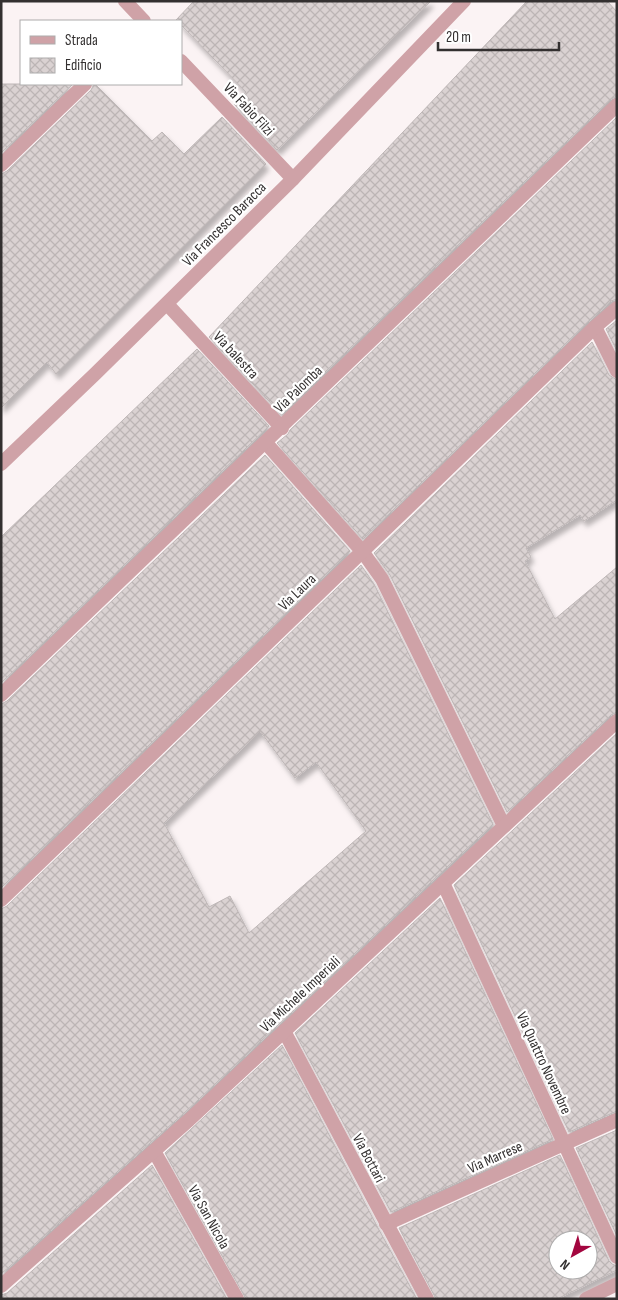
<svg xmlns="http://www.w3.org/2000/svg" width="618" height="1300" viewBox="0 0 618 1300" font-family="'Sofia Sans Condensed',sans-serif">
  <defs>
    <pattern id="building-cross-hatch" width="8" height="8" patternUnits="userSpaceOnUse" patternTransform="scale(1.25)"><rect width="8" height="8" fill="#dad2d2"/><path d="M0 0l8 8M0 8l8-8" fill="none" stroke="#bcb5b5"/></pattern>
    <filter id="shadow"><feDropShadow dx="3" dy="5.5" stdDeviation="2.5" flood-color="#0004"/></filter>
  </defs>
  <rect width="100%" height="100%" fill="#fbf3f4"/>
  <!-- building -->
  <g fill="url(#building-cross-hatch)" stroke="#beb7b7" fill-rule="evenodd" filter="url(#shadow)">
    <path d="M194 1H431L277 150 234 104 246 92 181 25V21L176 20Z"/>
    <path d="M527 1H607L617 12V96L611 99 281 414 209 337Z"/>
    <path d="M1 84H73L1 153Z"/>
    <path d="M94 84H95L152 141 162 132 184 154 222 117 266 164 56 374 47 362 1 408V174L7 171 91 90Z"/>
    <path d="M617 117V299L611 301 589 321 363 539 277 443 288 434 290 430Z"/>
    <path d="M617 320V351L606 329Z"/>
    <path d="M592 342 609 375 617 380V500L584 521 580 515 526 548 531 557 525 561 555 619 617 567V712L611 715 507 812 390 575 374 553Z"/>
    <path d="M197 349 269 426 1 683V537Z"/>
    <path d="M265 455 350 551 1 888V704L7 701Z"/>
    <path d="M361 565 374 584 493 824 183 1114 1 1274V909L7 906ZM260 731 295 778 316 762 366 831 249 933 230 896 209 907 164 823Z"/>
    <path d="M617 733V1111L569 1132 454 885Z"/>
    <path d="M440 898 553 1139 391 1212 295 1033Z"/>
    <path d="M282 1045 378 1228 417 1299H246L165 1153Z"/>
    <path d="M617 1130V1236L576 1148Z"/>
    <path d="M560 1155 609 1261 612 1264 617 1266V1270L557 1299H436L399 1228ZM558 1240H588V1270H558Z"/>
    <path d="M152 1165 227 1299H1V1295L7 1293Z"/>
  </g>
  <g fill="none" stroke-linecap="round" stroke-linejoin="round">
    <!-- service -->
    <path stroke="#cfa2a7" stroke-width="14" d="M1 165 85 84"/>
    <!-- minor -->
    <g stroke="#cfa2a7" stroke-width="14">
      <path d="M125 1 144 21"/>
      <path d="M181 61 293 179"/>
      <path d="M167 304 282 428"/>
      <path d="M595 327 617 371"/>
      <path d="M266 443 362 551 382 579 504 826"/>
      <path d="M1 464 95 374 293 179 464 1"/>
      <path d="M1 695 617 105"/>
      <path d="M443 883 617 1257"/>
      <path d="M1 900 595 327 617 308"/>
      <path d="M284 1031 427 1299"/>
      <path d="M154 1151 237 1299"/>
      <path d="M386 1224 617 1120"/>
      <path d="M1 1286 189 1120 617 721"/>
      <path d="M586 1299 617 1284"/>
    </g>
  </g>
  <g text-anchor="middle" stroke-width="4.5" stroke-linejoin="round" paint-order="stroke">
    <!-- street labels -->
    <g font-size="15" fill="#333030" stroke="#fff">
      <text transform="translate(249 109) rotate(47)" y="5">Via Fabio Filzi</text>
      <text transform="translate(224 224) rotate(-45)" y="5">Via Francesco Baracca</text>
      <text transform="translate(236 355) rotate(47)" y="5">Via balestra</text>
      <text transform="translate(298 389) rotate(-44)" y="5">Via Palomba</text>
      <text transform="translate(297 592) rotate(-44)" y="5">Via Laura</text>
      <text transform="translate(300 994) rotate(-43)" y="5">Via Michele Imperiali</text>
      <text transform="translate(544 1063) rotate(65)" y="5">Via Quattro Novembre</text>
      <text transform="translate(495 1157) rotate(-24)" y="5">Via Marrese</text>
      <text transform="translate(369 1158) rotate(62)" y="5">Via Bottari</text>
      <text transform="translate(209 1217) rotate(61)" y="5">Via San Nicola</text>
    </g>
  </g>
  <!-- border -->
  <rect width="618" height="1300" fill="none" stroke="#333030" stroke-width="5"/>
  <!-- legend -->
  <rect x="20" y="20" width="162" height="65" fill="#ffffff" stroke="#adacac"/>
  <rect x="30" y="36" width="25" height="8" fill="#cfa2a7" stroke="#adacac"/>
  <text x="65" y="45" font-size="15" fill="#333030">Strada</text>
  <rect x="30" y="58" width="25" height="15" fill="url(#building-cross-hatch)" stroke="#adacac"/>
  <text x="65" y="70" font-size="15" fill="#333030">Edificio</text>
  <!-- north arrow -->
  <g transform="translate(573 1255) rotate(219)"><circle r="24" fill="#ffffff" stroke="#adacac"/>
  <path d="M0-4L9 19L0 12L-9 19Z" fill="#a3063f"/>
  <text y="-8" font-size="14" font-weight="bold" text-anchor="middle" fill="#333030">N</text>
  </g>
  <!-- scale -->
  <path d="M438 42v8h121v-8" fill="none" stroke="#333030" stroke-width="2.5"/>
  <text x="446" y="42" font-size="15" fill="#333030" stroke="#ffffff" stroke-width="4" paint-order="stroke">20 m</text>
</svg>
